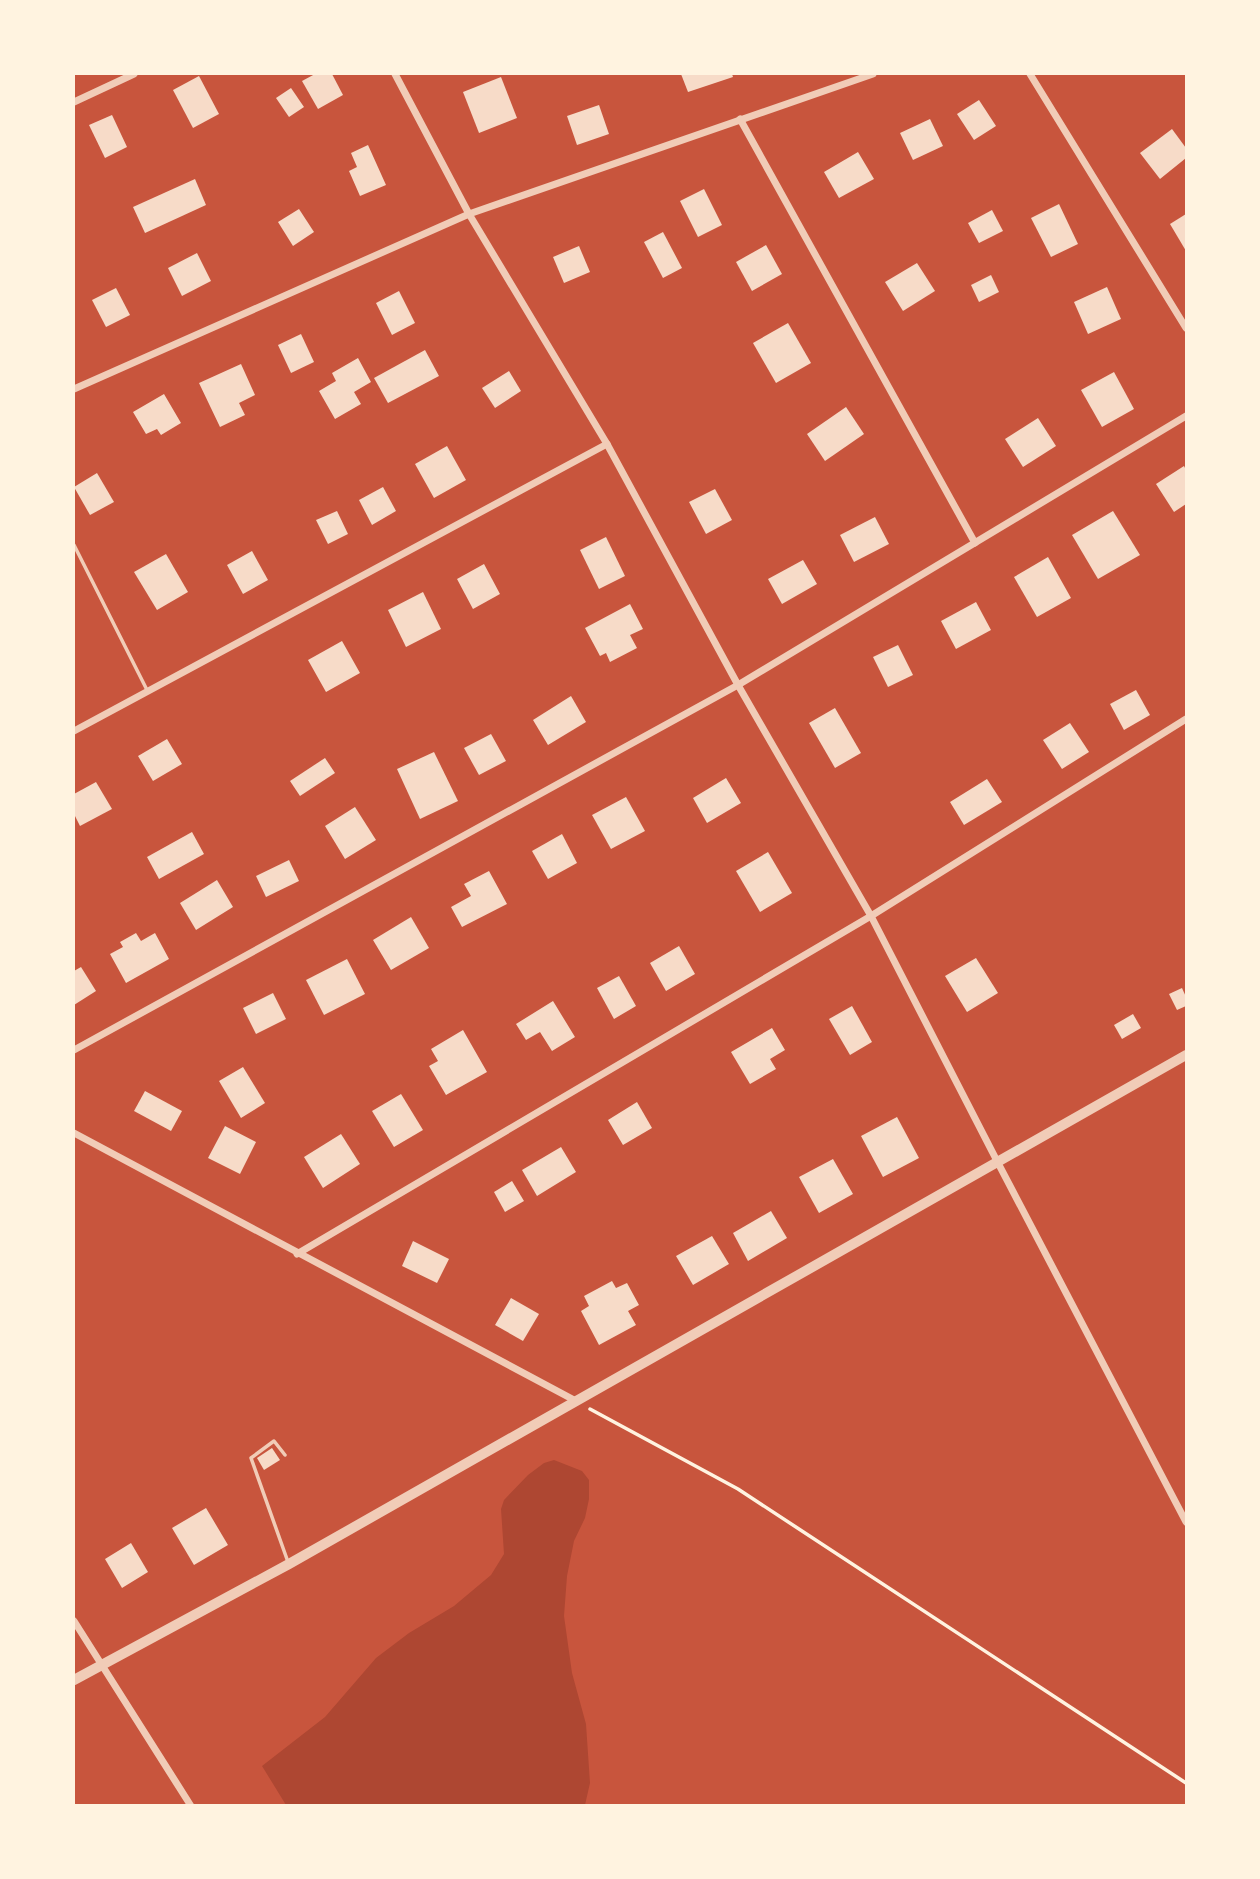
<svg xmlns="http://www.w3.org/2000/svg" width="1260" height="1879" viewBox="0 0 1260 1879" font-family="Manrope,sans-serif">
  <rect width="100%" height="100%" fill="#c8553d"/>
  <!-- green -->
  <path fill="#ae4732" d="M554 1460 582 1471 589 1480V1499L585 1518 574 1541 567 1576 564 1616 572 1673 586 1724 590 1783 585 1805H286L262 1766 325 1717 376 1658 409 1633 454 1606 491 1575 504 1554 501 1509 504 1500 528 1475 544 1463Z"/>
  <!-- building -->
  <g fill="#f7dbc8">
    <path d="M315 74H332L343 95 318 109 302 81Z"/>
    <path d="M681 74H732L733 77 688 92Z"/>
    <path d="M199 76 219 114 193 128 173 90Z"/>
    <path d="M501 77 517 118 479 133 463 92Z"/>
    <path d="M291 88 304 107 289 117 276 98Z"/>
    <path d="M979 100 996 126 974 140 957 114Z"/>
    <path d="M599 105 609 134 577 145 567 116Z"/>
    <path d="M112 115 127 147 105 158 89 125Z"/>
    <path d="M930 119 943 146 913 160 900 133Z"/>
    <path d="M1172 129 1186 148V158L1160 179 1140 153Z"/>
    <path d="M368 145 386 185 360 196 349 171 357 167 351 153Z"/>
    <path d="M858 152 874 179 839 198 824 172Z"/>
    <path d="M195 179 206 205 145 233 133 207Z"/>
    <path d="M704 189 722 225 698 237 680 201Z"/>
    <path d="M1059 204 1078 244 1051 257 1031 218Z"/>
    <path d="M299 209 314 232 293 246 278 222Z"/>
    <path d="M992 210 1003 231 979 243 968 223Z"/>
    <path d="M1186 214V251L1170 224Z"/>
    <path d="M663 232 682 268 663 278 644 242Z"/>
    <path d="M766 245 782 274 752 291 736 262Z"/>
    <path d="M579 246 590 272 564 283 553 257Z"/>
    <path d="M197 253 211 281 182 296 168 268Z"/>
    <path d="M917 263 935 291 903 311 885 282Z"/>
    <path d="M991 275 999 292 979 302 971 285Z"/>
    <path d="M1107 287 1121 319 1088 334 1074 302Z"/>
    <path d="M116 288 130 315 106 327 92 300Z"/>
    <path d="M399 291 415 323 392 335 376 303Z"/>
    <path d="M788 323 811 363 776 383 753 343Z"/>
    <path d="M301 334 314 362 291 373 278 345Z"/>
    <path d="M425 350 439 376 388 403 374 378Z"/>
    <path d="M358 358 371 382 354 392 361 404 335 419 319 391 336 381 332 373Z"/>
    <path d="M241 364 255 395 239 403 245 415 220 427 199 383Z"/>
    <path d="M509 371 521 391 495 408 482 388Z"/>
    <path d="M1114 372 1134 409 1102 427 1081 390Z"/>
    <path d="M164 394 181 423 161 435 157 429 146 434 133 412Z"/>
    <path d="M846 407 864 434 825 461 807 434Z"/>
    <path d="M1038 418 1056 446 1023 467 1005 439Z"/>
    <path d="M447 446 466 480 434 498 415 464Z"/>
    <path d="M1184 466 1186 470V504L1174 512 1156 484Z"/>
    <path d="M97 473 114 502 90 515 74 487Z"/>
    <path d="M383 487 396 511 372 525 359 500Z"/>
    <path d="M715 489 732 520 706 534 689 502Z"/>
    <path d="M337 511 348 534 328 544 316 520Z"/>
    <path d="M1113 511 1140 555 1098 579 1072 535Z"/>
    <path d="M875 517 889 544 854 562 840 535Z"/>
    <path d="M606 537 625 576 599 589 580 550Z"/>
    <path d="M252 551 268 580 243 594 227 565Z"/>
    <path d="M166 554 188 592 157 610 134 572Z"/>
    <path d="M1048 557 1071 598 1037 617 1014 577Z"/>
    <path d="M803 560 817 584 782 604 768 579Z"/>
    <path d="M484 564 500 594 473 609 457 579Z"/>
    <path d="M423 592 441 629 406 647 388 610Z"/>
    <path d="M976 602 991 630 956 649 941 621Z"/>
    <path d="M630 604 643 629 630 635 637 648 610 662 606 653 600 656 585 628Z"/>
    <path d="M342 641 360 673 326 692 308 660Z"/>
    <path d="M898 645 913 675 888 687 873 657Z"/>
    <path d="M1136 690 1150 715 1124 730 1110 704Z"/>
    <path d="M571 696 586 722 548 745 533 720Z"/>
    <path d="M835 708 861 753 835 768 809 723Z"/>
    <path d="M1070 723 1089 752 1062 769 1043 740Z"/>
    <path d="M491 734 506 761 479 775 464 748Z"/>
    <path d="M167 739 182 764 153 781 138 756Z"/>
    <path d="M434 752 458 801 420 819 397 769Z"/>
    <path d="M325 758 335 773 300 796 290 781Z"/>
    <path d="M726 778 741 803 707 823 693 798Z"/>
    <path d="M987 779 1002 802 964 825 950 802Z"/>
    <path d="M96 782 112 809 80 826 74 814V794Z"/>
    <path d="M626 797 645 831 611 849 592 815Z"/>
    <path d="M355 807 376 840 345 859 325 826Z"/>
    <path d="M192 832 204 854 159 879 147 857Z"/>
    <path d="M562 834 577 863 548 879 532 851Z"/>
    <path d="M768 852 792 893 760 912 736 871Z"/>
    <path d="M289 860 299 881 266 897 256 876Z"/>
    <path d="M489 871 507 904 462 927 451 907 471 896 464 884Z"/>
    <path d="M217 880 233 907 196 930 180 903Z"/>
    <path d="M411 917 429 948 391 970 373 940Z"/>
    <path d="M136 933 141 941 155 933 169 959 126 983 110 954 123 947 120 942Z"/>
    <path d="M679 946 695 974 666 991 650 963Z"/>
    <path d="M976 958 998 993 967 1012 945 976Z"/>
    <path d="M347 959 365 994 324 1015 306 980Z"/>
    <path d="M81 967 96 991 74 1005V971Z"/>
    <path d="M619 976 636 1006 614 1019 597 988Z"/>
    <path d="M1182 988 1186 997V1006L1177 1010 1169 994Z"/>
    <path d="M273 993 286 1019 256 1034 243 1008Z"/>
    <path d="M553 1001 575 1037 552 1051 540 1032 526 1040 516 1024Z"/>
    <path d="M852 1006 872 1042 850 1055 829 1019Z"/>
    <path d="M1133 1014 1141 1028 1122 1039 1114 1025Z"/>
    <path d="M772 1028 785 1050 770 1059 776 1069 750 1084 731 1052Z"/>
    <path d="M463 1030 487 1072 446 1095 429 1066 438 1061 431 1049Z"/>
    <path d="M243 1067 265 1103 241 1118 219 1081Z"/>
    <path d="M145 1091 182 1111 171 1131 134 1111Z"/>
    <path d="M401 1094 423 1130 394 1147 372 1111Z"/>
    <path d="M637 1102 652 1128 623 1145 608 1120Z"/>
    <path d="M897 1117 919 1158 883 1177 861 1136Z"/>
    <path d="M225 1126 256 1142 240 1174 208 1158Z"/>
    <path d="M341 1134 360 1164 323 1188 304 1157Z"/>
    <path d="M561 1147 576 1172 537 1196 522 1170Z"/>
    <path d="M833 1159 853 1194 819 1213 799 1177Z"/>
    <path d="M512 1181 524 1201 505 1212 494 1192Z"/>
    <path d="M771 1211 787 1238 748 1261 733 1233Z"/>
    <path d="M712 1236 729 1264 693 1285 676 1256Z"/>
    <path d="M413 1241 449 1259 437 1283 402 1266Z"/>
    <path d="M612 1281 616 1288 627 1283 639 1305 628 1311 636 1325 599 1345 581 1311 589 1306 584 1296Z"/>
    <path d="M511 1298 539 1314 523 1341 495 1325Z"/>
    <path d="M272 1448 280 1460 264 1470 257 1458Z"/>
    <path d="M206 1508 228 1545 194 1565 172 1528Z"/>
    <path d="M131 1543 148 1572 122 1588 105 1559Z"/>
  </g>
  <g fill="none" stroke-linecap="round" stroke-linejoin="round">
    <!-- path -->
    <path stroke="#fff3e0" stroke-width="3.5" d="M590 1409 738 1489 1186 1783"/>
    <!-- service -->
    <g stroke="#f1ccb7" stroke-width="3.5">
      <path d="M74 545 147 690"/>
      <path d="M285 1455 274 1441 251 1458 288 1562"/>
    </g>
    <!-- minor -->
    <g stroke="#f1ccb7" stroke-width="7">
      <path d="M395 74 469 214 607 444 738 685 871 916 997 1161 1186 1522"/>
      <path d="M1030 74 1186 328"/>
      <path d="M74 102 134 74"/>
      <path d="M740 119 975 543"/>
      <path d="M74 389 469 214 873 74"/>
      <path d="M74 731 607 444"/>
      <path d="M74 1050 738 685 1186 416"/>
      <path d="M74 1133 576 1401"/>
      <path d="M297 1254 871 916 1186 719"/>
      <path d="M74 1621 191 1806"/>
    </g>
    <!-- tertiary -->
    <path stroke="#f1ccb7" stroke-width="10" d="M74 1680 289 1564 1186 1055"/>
  </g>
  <!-- border -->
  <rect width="1260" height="1879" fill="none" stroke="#fff3e0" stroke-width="150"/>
</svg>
